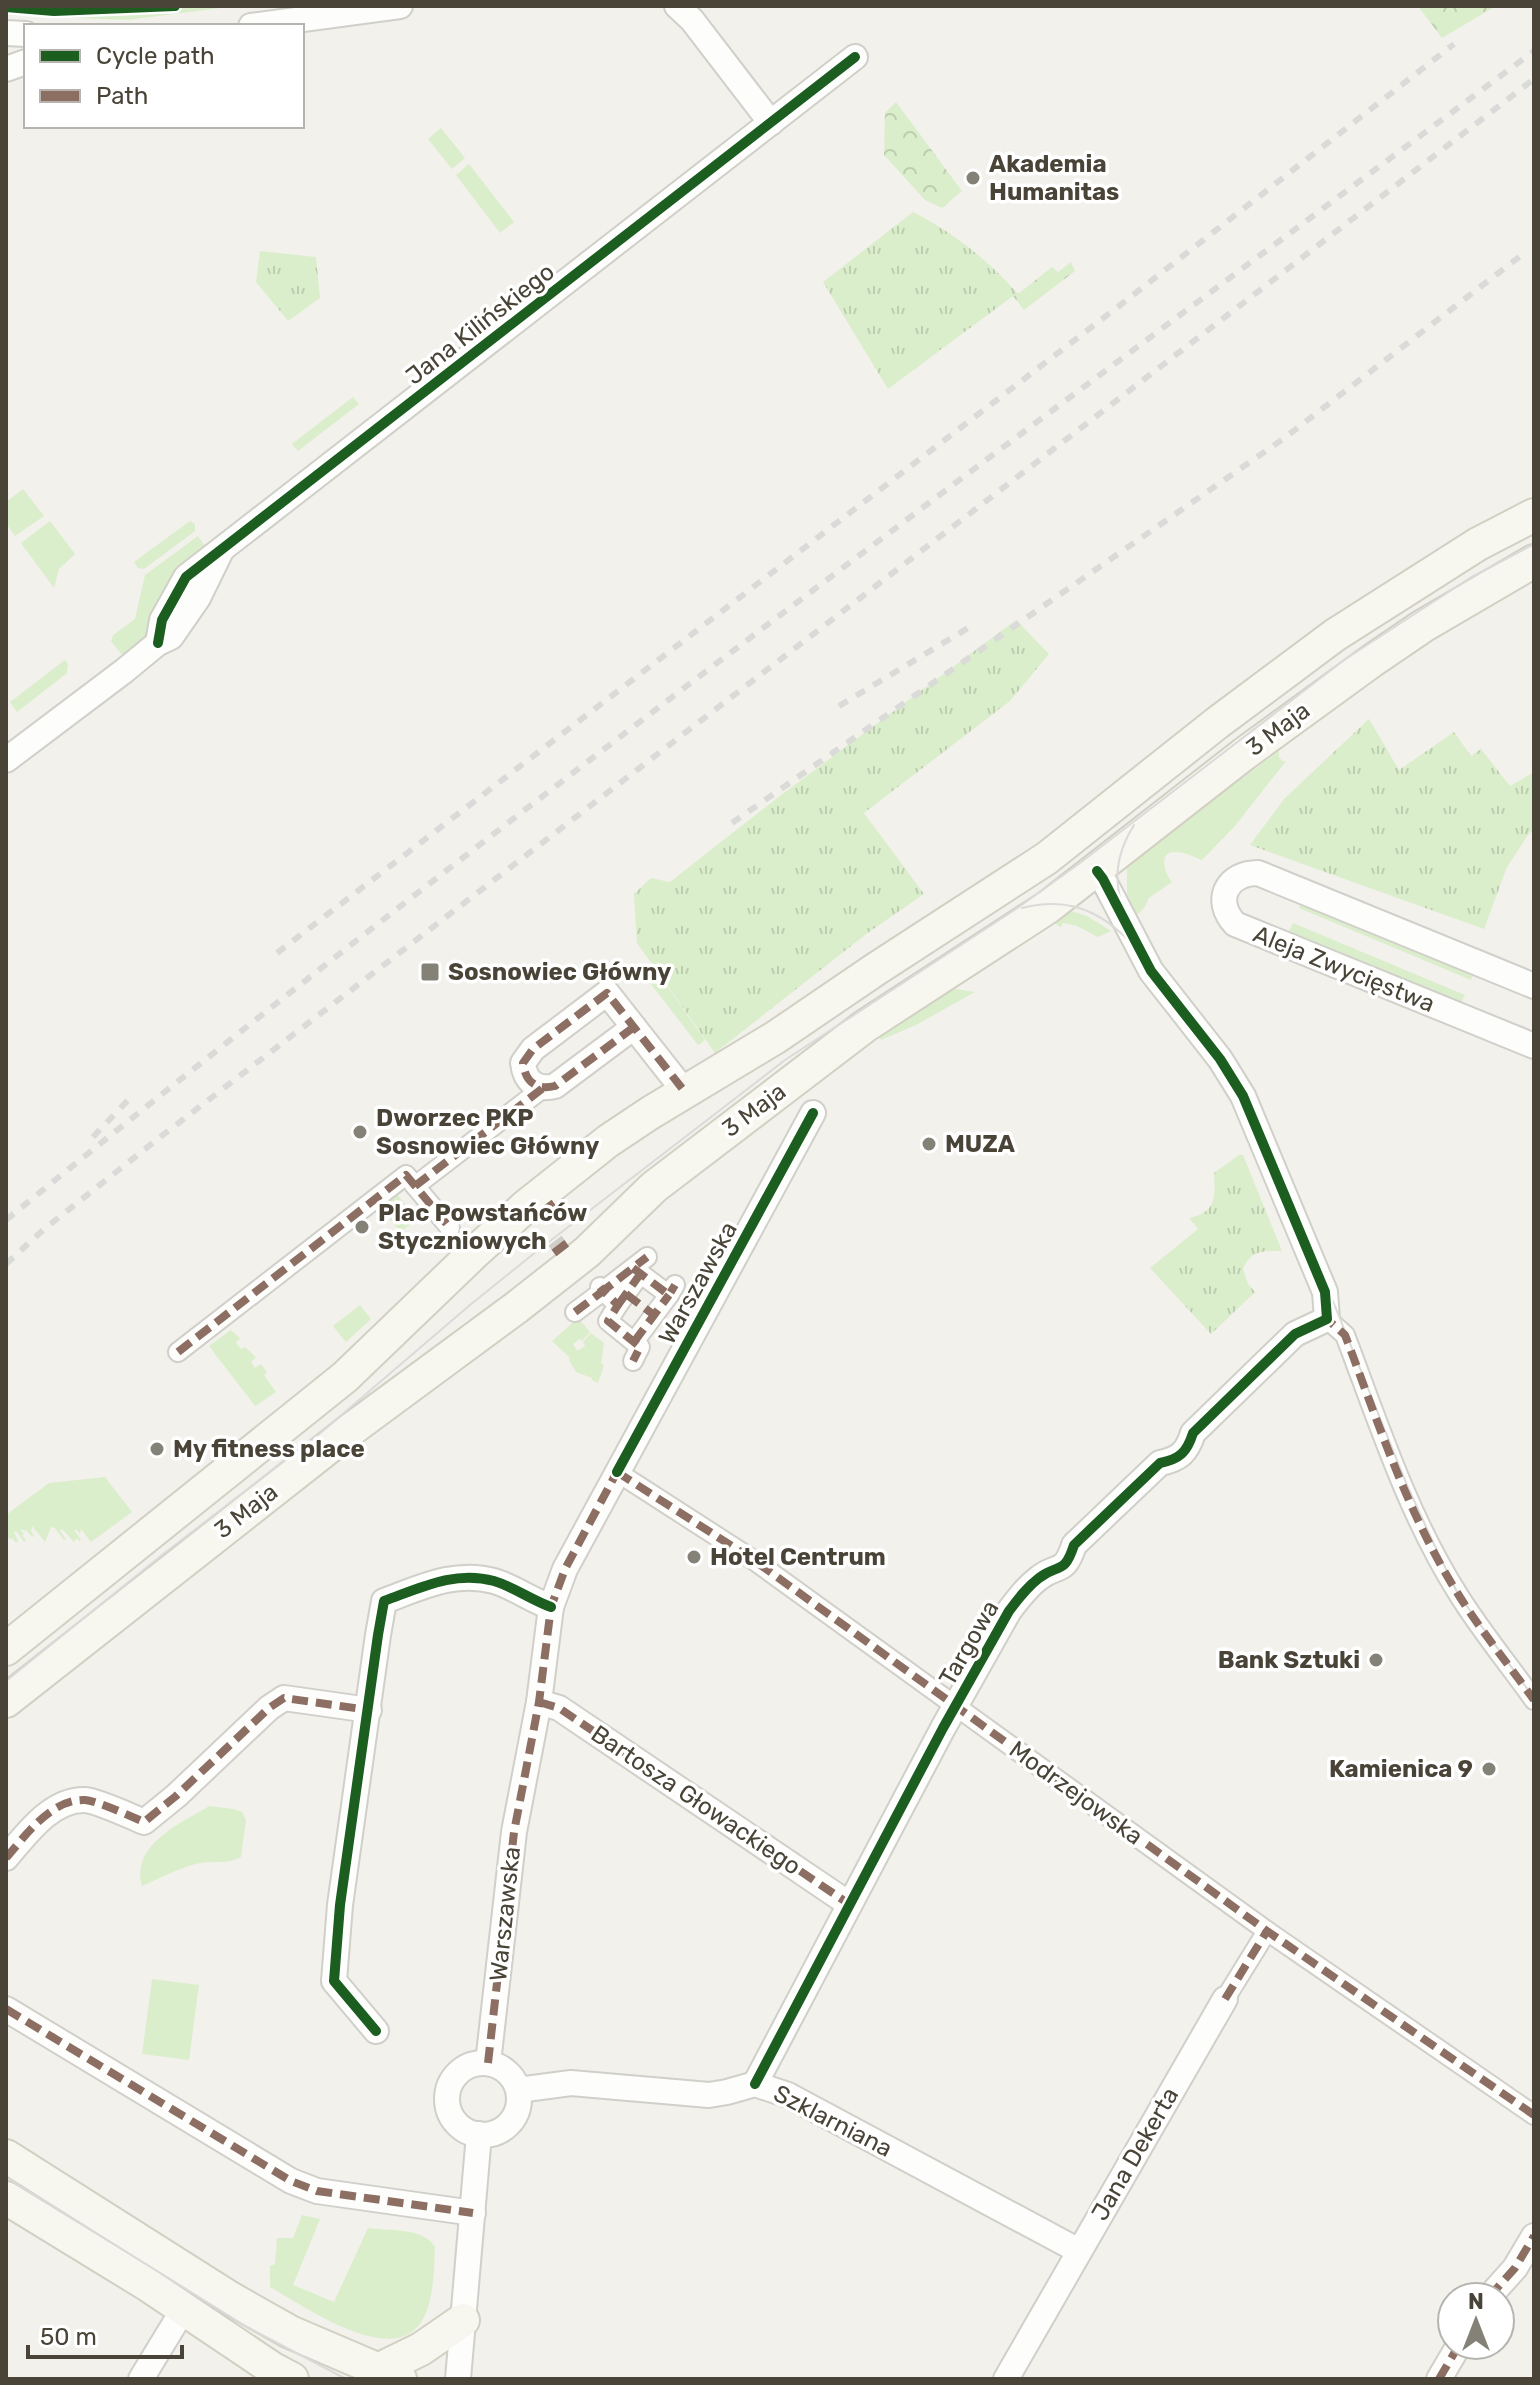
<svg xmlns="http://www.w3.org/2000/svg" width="1540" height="2385" viewBox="0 0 1540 2385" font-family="Rubik,sans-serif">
  <defs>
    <pattern id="forest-crowns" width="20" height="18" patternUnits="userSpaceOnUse" patternTransform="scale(2)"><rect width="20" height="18" fill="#dbeecb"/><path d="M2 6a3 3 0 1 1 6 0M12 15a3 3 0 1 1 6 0" fill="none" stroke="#bdcdaf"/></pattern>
    <pattern id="park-tufts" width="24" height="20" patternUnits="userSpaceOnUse" patternTransform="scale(2)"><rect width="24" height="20" fill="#dbeecb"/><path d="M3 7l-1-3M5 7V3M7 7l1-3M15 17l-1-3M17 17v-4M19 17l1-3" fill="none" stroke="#bdcdaf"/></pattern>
  </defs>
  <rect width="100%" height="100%" fill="#f2f1ec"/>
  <!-- grass -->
  <g fill="#dbeecb">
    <path d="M6 6H236L127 20 6 15Z"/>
    <path d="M441 128 465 158 452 169 428 139Z"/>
    <path d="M469 164 514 222 500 233 456 175Z"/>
    <path d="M353 397 359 404 298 451 292 444Z"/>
    <path d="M23 489 44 516 15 536 6 523V502Z"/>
    <path d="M50 521 75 554 59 569 54 588 21 543Z"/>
    <path d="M190 521 195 524V531L144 569 138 568 134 562Z"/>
    <path d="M198 536 206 548 162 602 144 640 122 655 111 641 113 635 135 619 145 575Z"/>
    <path d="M65 660 68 664 67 673 17 712 10 702Z"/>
    <path d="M1279 751V757L1282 761H1286L1235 826 1202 860C1194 857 1185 852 1176 852 1157 851 1165 874 1172 882L1149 898 1144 908 1134 918 1127 894V864L1237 778 1240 780Z"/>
    <path d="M1303 900 1475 971 1471 980 1299 908Z"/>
    <path d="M1065 909 1087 916 1111 931 1098 937 1077 926 1063 923 1061 927 1058 926 1053 919Z"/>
    <path d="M1293 923 1465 995 1461 1003 1289 931Z"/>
    <path d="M654 968 705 1040 698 1045 644 975Z"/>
    <path d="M956 989 975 992 916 1025 881 1040 877 1034 938 993Z"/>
    <path d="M397 1194 417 1220 400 1232 381 1207Z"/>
    <path d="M360 1305 371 1319 346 1342 333 1326Z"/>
    <path d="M578 1318 590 1332 582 1341 580 1339 573 1344 577 1351 585 1346 583 1342 591 1333 604 1343 601 1364 604 1365 598 1383 592 1380V1378L576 1372 569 1360 570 1358 552 1341Z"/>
    <path d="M231 1330 240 1338 236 1343 241 1349 245 1347 256 1357 251 1362 255 1368 261 1364 267 1372 264 1375 276 1392 255 1406 209 1346Z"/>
    <path d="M105 1477 132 1512 91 1542 81 1529 80 1534 76 1529 74 1530 81 1540 79 1541 77 1538 74 1542 62 1529 60 1531 66 1539 64 1540 55 1528 51 1527 45 1542 32 1526 31 1531 34 1536 32 1537 27 1531 20 1529 24 1534 22 1536 26 1540 24 1542 16 1531 14 1532 18 1541 16 1543 12 1538 10 1539 6 1536V1515L49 1483Z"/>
    <path d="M209 1806 234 1809 242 1812 246 1820 241 1857C228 1865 211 1860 196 1864 177 1869 160 1878 142 1886 131 1844 180 1824 209 1806Z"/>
    <path d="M152 1979 199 1985 189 2060 142 2054Z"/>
    <path d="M302 2215 320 2219 293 2285 334 2302 368 2228C389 2231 423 2227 435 2247 434 2269 434 2299 423 2319 395 2371 304 2306 270 2287V2266L275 2264 277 2238H293Z"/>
  </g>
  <!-- forest -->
  <g fill="url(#forest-crowns)">
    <path d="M1418 6H1496L1442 38Z"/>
    <path d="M896 102 962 191 942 208 925 200 884 155 885 113Z"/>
    <path d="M1071 262 1075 271 1024 310 1013 296 1018 294 1052 267 1058 272Z"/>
  </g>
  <!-- park -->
  <g fill="url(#park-tufts)">
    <path d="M913 212C954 233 988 260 1018 294L1013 296 888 389 823 282Z"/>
    <path d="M260 251 316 257 320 298 288 321 256 282Z"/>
    <path d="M1016 620 1049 654 1010 701 864 813 924 894 869 932 715 1053 637 943 634 894 651 878 670 882 781 795Z"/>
    <path d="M1369 719 1399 770 1454 732 1471 756 1481 749 1510 786 1534 772V833L1530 832 1507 867 1484 929 1250 845 1284 799Z"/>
    <path d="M1239 1155H1243L1282 1251C1263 1251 1251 1250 1243 1269L1248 1284 1255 1292 1211 1334 1150 1268 1198 1229 1189 1218C1217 1212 1215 1198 1214 1173Z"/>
  </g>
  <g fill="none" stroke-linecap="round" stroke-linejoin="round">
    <!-- pedestrian-tunnel -->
    <path stroke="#d0cec8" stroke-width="18" stroke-dasharray="18 9" stroke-linecap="butt" d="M554 1253 567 1243"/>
    <defs>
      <g id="pedestrian">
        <path d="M415 1186 543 1088"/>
        <path d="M633 1268 669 1295 675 1285"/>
        <path d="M600 1287 603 1291 647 1257"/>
        <path d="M618 1305 641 1273"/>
        <path d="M575 1312 603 1291 618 1305 608 1321 640 1347 633 1361"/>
        <path d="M1327 1319 1345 1335C1378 1422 1408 1515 1458 1594 1481 1631 1509 1665 1534 1700"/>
        <path d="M634 1342 669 1295"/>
        <path d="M178 1352 406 1175 450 1228"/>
        <path d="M617 1472 755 1561 1267 1931 1534 2115"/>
        <path d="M1225 1999 1267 1931"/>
      </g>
      <g id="minor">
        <path d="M677 6 692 20 771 123"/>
        <path d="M251 26 400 6"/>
        <path d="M6 33 26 34"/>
        <path d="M6 69 26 62"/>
        <path d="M158 643 162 620 186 577 855 57"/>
        <path d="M6 760 124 671 158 643 171 637 198 598 220 553"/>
        <path d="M1534 986 1258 873C1227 873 1213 900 1235 924L1534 1046"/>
        <path d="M634 1027 555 1086C536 1091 525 1081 523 1063L533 1049 607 993 685 1092"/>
        <path d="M539 1702 559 1708 849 1904"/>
        <path d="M6 1858C26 1835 51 1799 85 1800 98 1801 130 1816 144 1822L176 1796 269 1708 284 1698 369 1710"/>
        <path d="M6 2009 291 2181 317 2191 473 2213"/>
        <path d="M376 2031 334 1981 340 1905 378 1635 384 1601C420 1588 455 1570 494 1581 514 1587 531 1600 551 1607"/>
        <path d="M488 2063 514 1832 539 1702 551 1607 565 1569 813 1113"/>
        <circle cx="483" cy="2099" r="36"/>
        <path d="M755 2084 943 1728 1009 1611C1018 1599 1027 1587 1039 1578 1058 1563 1064 1576 1074 1545L1160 1463C1180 1459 1187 1452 1193 1433L1295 1334 1327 1319 1325 1292 1243 1096 1220 1059 1151 971 1103 879 1097 871"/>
        <path d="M518 2090 571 2083 709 2095 727 2092 755 2084 788 2095 1079 2251"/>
        <path d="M1489 2297 1515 2268 1534 2236"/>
        <path d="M141 2379 183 2310"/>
        <path d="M458 2379 479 2134"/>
        <path d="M1006 2379 1225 1999"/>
        <path d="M1439 2379 1459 2345"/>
      </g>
      <g id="secondary">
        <path d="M6 1649 345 1377 473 1254 526 1206 608 1141 650 1113 776 1037 876 969 1047 858 1217 723 1335 635 1478 544 1534 515"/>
        <path d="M6 1701 353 1428 517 1307 587 1252 654 1187 865 1026 1048 907 1244 754 1373 660 1423 626 1534 561"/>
        <path d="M6 2156 230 2298 290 2332 400 2379"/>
        <path d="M6 2198 148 2285 273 2369 292 2379"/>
        <path d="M378 2370 421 2349 463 2320"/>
      </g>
    </defs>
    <!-- pedestrian casing -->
    <use href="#pedestrian" stroke="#d0cfc9" stroke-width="22"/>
    <!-- minor casing -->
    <use href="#minor" stroke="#d0cfc9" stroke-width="28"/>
    <!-- secondary casing -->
    <use href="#secondary" stroke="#d2d0c3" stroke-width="36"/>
    <!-- pedestrian -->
    <use href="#pedestrian" stroke="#fdfdfc" stroke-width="18"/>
    <!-- minor -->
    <use href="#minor" stroke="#fdfdfc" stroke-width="24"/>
    <!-- secondary -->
    <use href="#secondary" stroke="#f7f6ef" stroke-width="32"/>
    <!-- tram -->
    <g stroke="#dadad9" stroke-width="2">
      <path d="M1134 825C1106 870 1117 901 1140 945"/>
      <path d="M1022 908C1045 902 1071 902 1094 914 1122 928 1140 954 1160 977 1182 1004 1205 1030 1225 1059 1241 1083 1254 1109 1266 1135L1407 1485 1433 1542 1458 1594 1534 1698"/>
      <path d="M6 1681 162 1555 317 1436 470 1305 537 1251 785 1060 1016 909 1080 863 1344 660 1470 578 1534 544"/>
      <path d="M6 2177 247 2327 346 2379"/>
    </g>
    <!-- rail -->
    <g stroke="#dadad9" stroke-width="6" stroke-dasharray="10 10" stroke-linecap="butt">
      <path d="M839 706 973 625"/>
      <path d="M732 823 1283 439 1523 254"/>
      <path d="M277 953 1119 306 1454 44"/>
      <path d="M93 1137 128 1100"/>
      <path d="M6 1220C503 815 1020 435 1534 51"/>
      <path d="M6 1264 43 1230 159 1138 1534 79"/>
    </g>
    <!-- quiet -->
    <g stroke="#8d6e63" stroke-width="8" stroke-dasharray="16 8" stroke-linecap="butt">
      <path d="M634 1027 555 1086C536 1091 525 1081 523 1063L533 1049 607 993 685 1092"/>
      <path d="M415 1186 543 1088"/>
      <path d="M543 1211 554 1203"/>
      <path d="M554 1253 567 1243"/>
      <path d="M633 1268 669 1295 675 1285"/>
      <path d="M600 1287 603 1291 647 1257"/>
      <path d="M626 1294 654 1315"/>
      <path d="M618 1305 641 1273"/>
      <path d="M575 1312 603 1291 618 1305 608 1321 640 1347 633 1361"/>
      <path d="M1327 1312V1319L1345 1335C1378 1422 1408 1515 1458 1594 1481 1631 1509 1665 1534 1700"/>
      <path d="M634 1342 669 1295"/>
      <path d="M178 1352 406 1175 450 1228"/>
      <path d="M617 1472 755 1561 1267 1931 1534 2115"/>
      <path d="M539 1702 559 1708 849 1904"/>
      <path d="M6 1858C26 1835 51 1799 85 1800 98 1801 130 1816 144 1822L176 1796 269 1708 284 1698 369 1710"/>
      <path d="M1225 1999 1267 1931"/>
      <path d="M6 2009 291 2181 317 2191 473 2213"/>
      <path d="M488 2063 514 1832 539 1702 551 1607 565 1569 619 1468"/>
      <path d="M1489 2297 1515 2268 1534 2236"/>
      <path d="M1439 2379 1459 2345"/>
    </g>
    <defs>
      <g id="cycleway">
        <path d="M6 7 54 11 175 6"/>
        <path d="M158 643 162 620 186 577 855 57"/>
        <path d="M617 1472 813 1113"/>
        <path d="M376 2031 334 1981 340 1905 378 1635 384 1601C420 1588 455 1570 494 1581 514 1587 531 1600 551 1607"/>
        <path d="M755 2084 943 1728 1009 1611C1018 1599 1027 1587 1039 1578 1058 1563 1064 1576 1074 1545L1160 1463C1180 1459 1187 1452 1193 1433L1295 1334 1327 1319 1325 1292 1243 1096 1220 1059 1151 971 1103 879 1097 871"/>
      </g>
    </defs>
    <!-- cycleway casing -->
    <use href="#cycleway" stroke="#fff" stroke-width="15"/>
    <!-- cycleway -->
    <use href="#cycleway" stroke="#1b5e20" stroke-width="10"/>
  </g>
  <!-- markers -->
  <g fill="#848176" stroke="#fff" stroke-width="3">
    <circle cx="973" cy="178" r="8"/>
    <rect x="420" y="962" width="20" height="20" rx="4"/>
    <circle cx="360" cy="1132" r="8"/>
    <circle cx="929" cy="1144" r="8"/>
    <circle cx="362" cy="1227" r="8"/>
    <circle cx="157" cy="1449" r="8"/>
    <circle cx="694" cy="1557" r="8"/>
    <circle cx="1376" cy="1660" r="8"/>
    <circle cx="1489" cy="1769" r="8"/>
  </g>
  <g text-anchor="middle" stroke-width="7" stroke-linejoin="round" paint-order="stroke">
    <!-- poi labels -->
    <g font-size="24" font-weight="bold" fill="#494437" stroke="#fff" text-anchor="start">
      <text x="989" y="172">Akademia<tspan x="989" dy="28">Humanitas</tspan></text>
      <text x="448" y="980">Sosnowiec Główny</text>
      <text x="376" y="1126">Dworzec PKP<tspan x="376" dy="28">Sosnowiec Główny</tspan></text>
      <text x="945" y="1152">MUZA</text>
      <text x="378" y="1221">Plac Powstańców<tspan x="378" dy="28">Styczniowych</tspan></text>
      <text x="173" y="1457">My fitness place</text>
      <text x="710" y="1565">Hotel Centrum</text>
      <text x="1360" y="1668" text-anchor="end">Bank Sztuki</text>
      <text x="1473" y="1777" text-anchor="end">Kamienica 9</text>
    </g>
    <!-- street labels -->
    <g font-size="24" fill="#494437" stroke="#fff">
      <text transform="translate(480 324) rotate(-38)" y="8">Jana Kilińskiego</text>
      <text transform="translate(1278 729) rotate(-37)" y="8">3 Maja</text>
      <text transform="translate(1344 969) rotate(22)" y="8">Aleja Zwycięstwa</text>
      <text transform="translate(754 1110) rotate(-37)" y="8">3 Maja</text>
      <text transform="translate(698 1283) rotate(-61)" y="8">Warszawska</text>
      <text transform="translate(246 1511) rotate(-38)" y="8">3 Maja</text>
      <text transform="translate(969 1643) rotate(-60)" y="8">Targowa</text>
      <text transform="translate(1076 1793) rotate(36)" y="8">Modrzejowska</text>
      <text transform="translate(696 1800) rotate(34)" y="8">Bartosza Głowackiego</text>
      <text transform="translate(505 1914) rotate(-84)" y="8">Warszawska</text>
      <text transform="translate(833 2121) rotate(27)" y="8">Szklarniana</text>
      <text transform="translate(1135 2154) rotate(-60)" y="8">Jana Dekerta</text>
    </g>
  </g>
  <!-- border -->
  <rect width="1540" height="2385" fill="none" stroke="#494437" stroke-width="16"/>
  <!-- legend -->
  <rect x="24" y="24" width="280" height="104" fill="#ffffff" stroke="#b6b4af" stroke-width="2"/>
  <rect x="40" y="50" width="40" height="12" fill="#1b5e20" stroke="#b6b4af" stroke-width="2"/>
  <text x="96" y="64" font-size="24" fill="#494437">Cycle path</text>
  <rect x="40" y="90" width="40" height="12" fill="#8d6e63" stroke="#b6b4af" stroke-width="2"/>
  <text x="96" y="104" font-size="24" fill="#494437">Path</text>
  <!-- north arrow -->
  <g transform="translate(1476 2321)"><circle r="38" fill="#ffffff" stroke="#b6b4af" stroke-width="2"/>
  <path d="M0-6L14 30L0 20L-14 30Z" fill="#848176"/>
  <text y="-12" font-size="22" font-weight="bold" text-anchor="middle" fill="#494437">N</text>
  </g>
  <!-- scale -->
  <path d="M28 2345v12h154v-12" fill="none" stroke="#494437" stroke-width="4"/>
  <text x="40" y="2345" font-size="24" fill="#494437" stroke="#ffffff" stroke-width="6" paint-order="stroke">50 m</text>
</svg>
